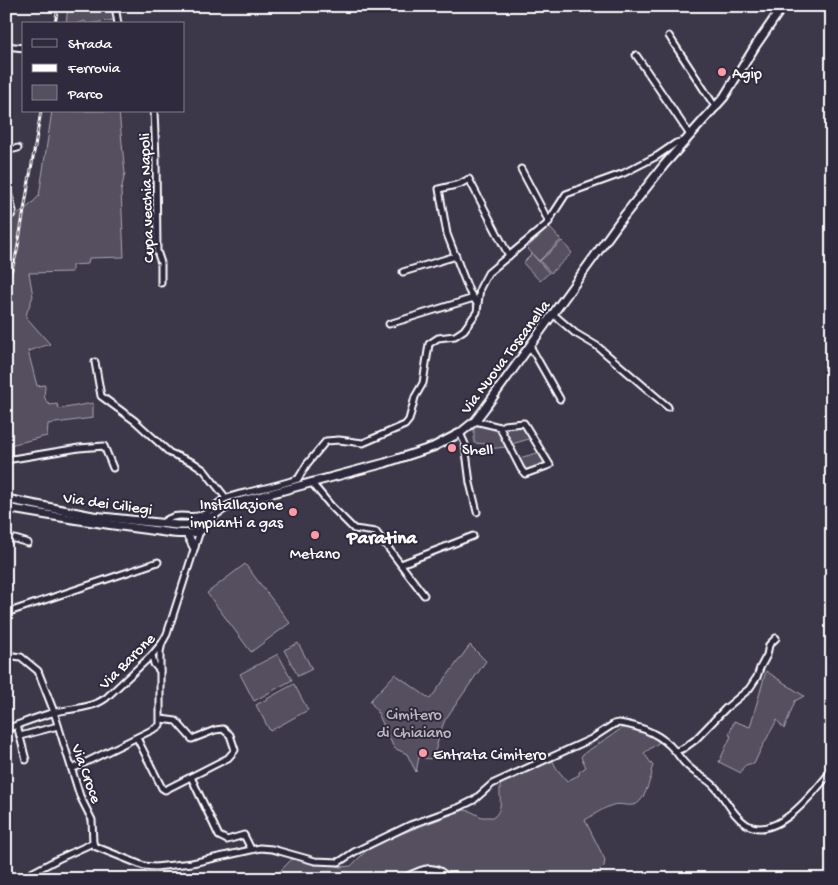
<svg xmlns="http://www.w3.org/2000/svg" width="838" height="885" viewBox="0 0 838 885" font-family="'Gochi Hand',sans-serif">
  <rect width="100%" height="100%" fill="#3c3749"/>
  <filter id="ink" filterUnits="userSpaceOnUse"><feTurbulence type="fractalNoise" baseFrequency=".02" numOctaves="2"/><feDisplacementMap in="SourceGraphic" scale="10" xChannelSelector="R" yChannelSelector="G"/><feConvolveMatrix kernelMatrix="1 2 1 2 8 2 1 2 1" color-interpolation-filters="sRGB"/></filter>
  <g filter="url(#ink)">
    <!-- green -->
    <g fill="#555060" stroke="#aaa8b0">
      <path d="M68 6H112L114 20 87 24 85 21 77 24H66Z"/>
      <path d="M52 111H119L124 164 125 173 121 191 124 257 89 258 88 264 72 265V272L29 273 33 296 27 312 26 317 50 344 28 351 37 386 45 385C45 393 42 399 50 405L57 404 59 409 93 403V418L48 424 47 436 10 445 13 457 6 458V224L30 205 39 196Z"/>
      <path d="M549 227 561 240 539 261 527 248Z"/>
      <path d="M562 241 572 253 551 273 540 261Z"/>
      <path d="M532 254 549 273 540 281 523 263Z"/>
      <path d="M477 424 497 428 506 447 488 449 487 444 474 443V427Z"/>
      <path d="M523 425 532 438 512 444 503 427H516Z"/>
      <path d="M541 452 547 465 525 471 519 458Z"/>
      <path d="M245 564 290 623 251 652 207 593Z"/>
      <path d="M298 643 312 669 298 676 284 650Z"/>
      <path d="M470 645 486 661 445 720 441 730 434 755H432L430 759 419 757 416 772 407 754 394 748 377 711 370 701 395 674 430 699Z"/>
      <path d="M278 654 292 680 254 701 240 674Z"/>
      <path d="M766 671 804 696 795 701 784 729 777 720 761 749 754 764C747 763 742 766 741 773L719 762 731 736 729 735 734 721 750 727Z"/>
      <path d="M294 684 308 710 270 731 256 705Z"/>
      <path d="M624 727C635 726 652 734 661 741L644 753 653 766 651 771 652 774C648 784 644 804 633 805 626 806 619 803 613 805 603 808 594 815 585 820L605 860 604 866 591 879H272L294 857 313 863 335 865 340 867 351 866 366 851 387 839 464 810 470 811 482 817H494C506 806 496 793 502 781L551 758 557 769 567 781 579 775V772L586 767 581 757 583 754Z"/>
    </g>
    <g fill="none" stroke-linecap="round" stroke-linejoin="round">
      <defs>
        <g id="minor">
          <path d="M115 6 118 24"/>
          <path d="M669 36 716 108"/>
          <path d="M6 46 24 48"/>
          <path d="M636 55 690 135"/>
          <path d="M154 111 156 159 157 251 161 263V283"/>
          <path d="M6 151 18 148"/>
          <path d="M521 169 549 222"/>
          <path d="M6 185 13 211 11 215"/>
          <path d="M403 272 456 256"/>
          <path d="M477 304 469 291 447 234 439 189 460 184 469 179 509 256"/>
          <path d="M553 314 575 333 597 346 668 407"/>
          <path d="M389 324 474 298"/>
          <path d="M530 346 560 399"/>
          <path d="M95 362 101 396 135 421 170 453 194 463 204 470 226 498"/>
          <path d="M475 421 500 427"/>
          <path d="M524 423 550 465 525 474 521 469 500 428 504 425Z"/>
          <path d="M460 433 465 444 470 483 477 512"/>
          <path d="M6 460 79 448 104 446 113 468"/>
          <path d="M311 482 331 506 354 529 376 532 424 595"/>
          <path d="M162 523C179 510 186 520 202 515 212 512 216 502 227 498 237 494 247 493 257 490 271 487 285 483 298 479L307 464 326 441 339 440 363 443 405 425 409 420 415 397 423 383 429 344 438 338 455 336 464 330 477 312 480 288 488 273 546 225 566 194 624 173 657 156 676 143 684 141"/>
          <path d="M6 539H15L28 543"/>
          <path d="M401 564 473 536"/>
          <path d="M6 613 158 562"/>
          <path d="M6 655 21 657 38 671 54 712 80 796 92 820 93 843"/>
          <path d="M152 655 154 664 160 671"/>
          <path d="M17 725 26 760"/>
          <path d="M6 729C23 723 39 716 56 712 73 708 91 709 106 698L152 655 162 643 167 634 200 531"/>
          <path d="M20 736 58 726"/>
          <path d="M137 738 162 788 165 790 228 758 235 750 230 735 223 729 215 730 192 739 176 721 161 719"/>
          <path d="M676 751 684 748 695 740 726 708 749 689 757 677 760 668 767 655 769 645 776 638"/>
          <path d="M72 769 156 728 160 725V652L162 643"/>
          <path d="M191 777 219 836 227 840 244 835 251 849"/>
          <path d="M93 843 94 846 144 866 155 867 192 863 260 848 272 849 315 861 339 862 354 852 410 825 460 807 474 800 492 784 591 739 614 724 619 723C640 726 661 734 675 751 680 757 683 763 690 768 697 775 707 778 714 786 726 798 731 814 746 824 776 843 816 790 832 770"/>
          <path d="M20 879 58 859 93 843"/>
          <path d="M402 879C420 870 434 861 449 879"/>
        </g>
        <g id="secondary">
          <path d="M6 499 93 516 177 525H188L210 517"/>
          <path d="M6 508C52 516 97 523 143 529 161 531 183 537 200 531"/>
          <path d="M200 531C208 518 221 509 235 503L385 463 433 447 460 433 475 421 485 408 620 221 664 165 724 97 756 45 783 6"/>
          <path d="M187 534 194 547"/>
        </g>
      </defs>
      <!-- minor casing -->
      <use href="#minor" stroke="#fff" stroke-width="9"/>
      <!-- secondary casing -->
      <use href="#secondary" stroke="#fff" stroke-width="11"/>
      <!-- minor -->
      <use href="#minor" stroke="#2f2a3d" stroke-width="5"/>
      <!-- secondary -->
      <use href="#secondary" stroke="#2f2a3d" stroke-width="7"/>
      <defs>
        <g id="rail">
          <path d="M55 24 58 6"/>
          <path d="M6 290 17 251 41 111"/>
        </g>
      </defs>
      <!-- rail casing -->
      <use href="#rail" stroke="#fff" stroke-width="3"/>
      <!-- rail -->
      <use href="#rail" stroke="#2f2a3d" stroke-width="1" stroke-dasharray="4" stroke-linecap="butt"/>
    </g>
  </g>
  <!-- markers -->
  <g fill="#ff9aa2" stroke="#2f2a3d" stroke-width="2">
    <circle cx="722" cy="72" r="5"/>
    <circle cx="452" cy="448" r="5"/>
    <circle cx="293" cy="512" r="5"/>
    <circle cx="315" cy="535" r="5"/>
    <circle cx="423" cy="753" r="5"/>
  </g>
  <g text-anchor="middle" stroke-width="4" stroke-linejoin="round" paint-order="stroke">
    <!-- poi labels -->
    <g font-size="16" fill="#fff" stroke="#2f2a3d" text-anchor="start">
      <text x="732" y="78">Agip</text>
      <text x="462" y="454">Shell</text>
      <text x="283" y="509" text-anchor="end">Installazione<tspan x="283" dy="18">impianti a gas</tspan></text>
      <text x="315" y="558" text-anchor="middle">Metano</text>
      <text x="433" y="759">Entrata Cimitero</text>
    </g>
    <!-- street labels -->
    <g font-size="16" fill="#fff" stroke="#2f2a3d">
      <text transform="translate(145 198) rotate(-92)" y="6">Cupa vecchia Napoli</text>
      <text transform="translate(504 356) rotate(-53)" y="6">Via Nuova Toscanella</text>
      <text transform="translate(108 502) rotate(8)" y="6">Via dei Ciliegi</text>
      <text transform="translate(126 660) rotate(-45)" y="6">Via Barone</text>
      <text transform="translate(88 773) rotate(70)" y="6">Via Croce</text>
    </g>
    <!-- park labels -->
    <g font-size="16" fill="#bbb9bf" stroke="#2f2a3d">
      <text x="414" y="719">Cimitero<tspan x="414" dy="18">di Chiaiano</tspan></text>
    </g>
    <!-- quarter labels -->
    <g font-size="19" font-weight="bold" fill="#fff" stroke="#2f2a3d">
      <text x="382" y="543">Paratina</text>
    </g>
  </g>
  <!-- margin -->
  <rect width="838" height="885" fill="none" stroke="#2f2a3d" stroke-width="25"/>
  <rect x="12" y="12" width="813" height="860" fill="none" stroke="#fff" stroke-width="2" filter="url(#ink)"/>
  <!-- legend -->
  <rect x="22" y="22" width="162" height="90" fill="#2f2a3d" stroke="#827f8b"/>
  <rect x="32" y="39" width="25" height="8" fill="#2f2a3d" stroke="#827f8b"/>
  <text x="68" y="48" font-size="15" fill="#ffffff">Strada</text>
  <rect x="32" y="64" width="25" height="8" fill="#ffffff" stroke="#827f8b"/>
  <text x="68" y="72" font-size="15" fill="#ffffff">Ferrovia</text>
  <rect x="32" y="85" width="25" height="15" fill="#555060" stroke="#827f8b"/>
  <text x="68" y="98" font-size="15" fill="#ffffff">Parco</text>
</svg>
